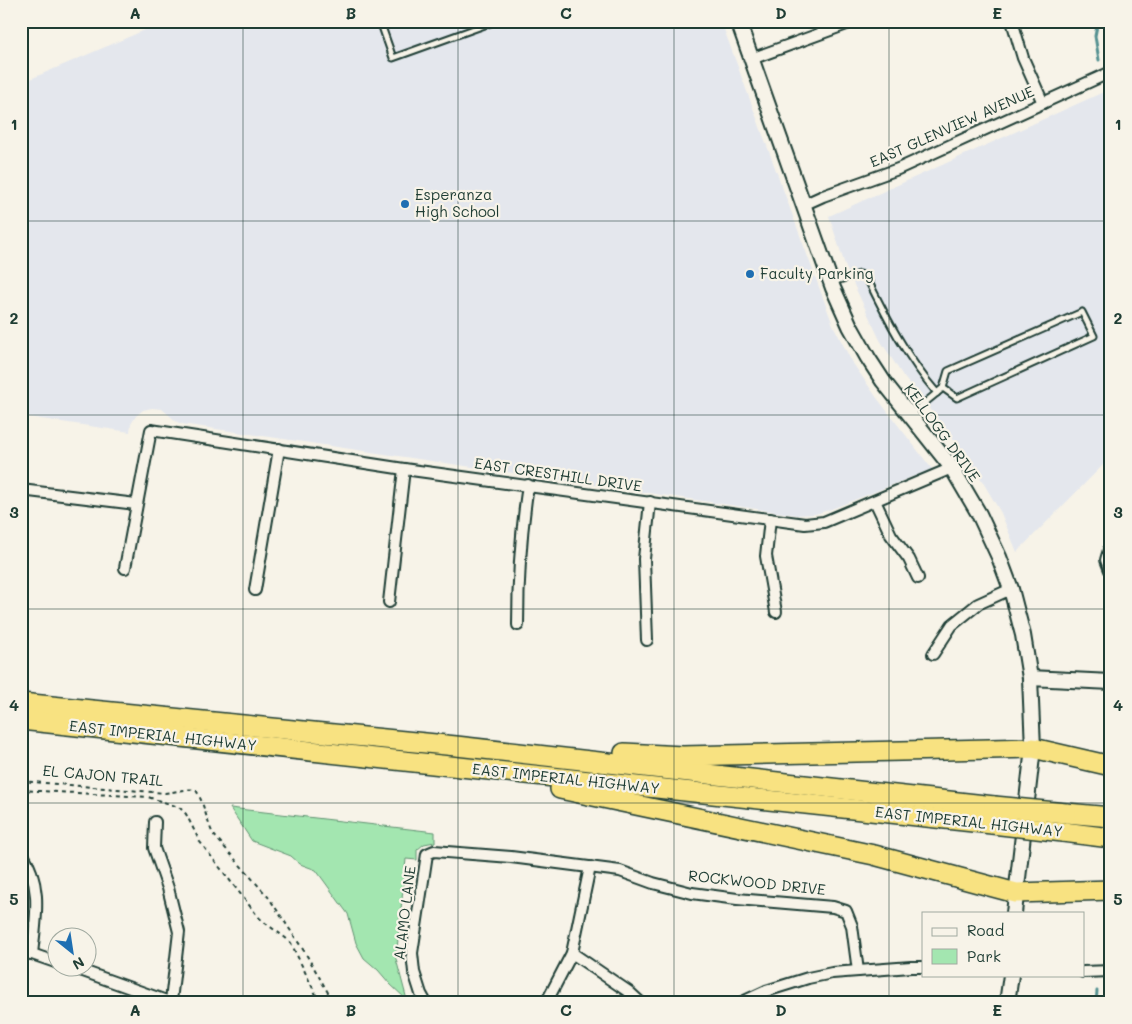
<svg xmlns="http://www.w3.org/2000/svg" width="1132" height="1024" viewBox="0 0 1132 1024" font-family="Mali,sans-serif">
  <rect width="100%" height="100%" fill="#f7f3e8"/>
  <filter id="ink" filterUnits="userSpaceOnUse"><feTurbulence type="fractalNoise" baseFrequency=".02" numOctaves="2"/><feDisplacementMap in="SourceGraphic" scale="10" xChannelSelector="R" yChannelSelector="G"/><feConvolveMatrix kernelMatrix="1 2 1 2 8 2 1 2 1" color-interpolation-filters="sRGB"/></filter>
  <g filter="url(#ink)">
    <!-- built -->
    <g fill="#e4e7ed">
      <path d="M166 21H721L833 325 852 362 877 398 932 469 829 510 815 514 797 515 182 424 177 422 162 409 152 408 143 410 136 416 131 424 130 432 21 416V83Z"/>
      <path d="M1108 90 1111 95V457L1017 552 1001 513 981 479 955 441 903 376 880 340 846 268 829 216Z"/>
    </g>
    <!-- green -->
    <path fill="#a3e6b0" stroke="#619272" d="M230 808 435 832V842L424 844 417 850V860L406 859 396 959 407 1000 390 984 378 970 364 958 356 943 348 914 316 870 300 864 291 856 252 841Z"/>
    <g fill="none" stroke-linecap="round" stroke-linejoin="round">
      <!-- stream -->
      <g stroke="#549191" stroke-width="3">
        <path d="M1098 21 1095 36 1099 60"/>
        <path d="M1096 1003 1097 991"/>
      </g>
      <defs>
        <g id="lane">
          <path d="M380 21 393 58 496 21"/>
          <path d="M832 282 860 274 867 278C887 319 907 358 937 393"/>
          <path d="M911 414 943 388 948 371 1082 312 1094 336 957 398 943 388"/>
        </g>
        <g id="street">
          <path d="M1012 21 1023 58 1043 103"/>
          <path d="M751 59 855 21"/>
          <path d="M803 205 823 196 898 169 1111 72"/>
          <path d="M21 490 136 504"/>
          <path d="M875 501 891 535 909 559 918 578"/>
          <path d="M770 519 766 556 776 612"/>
          <path d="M1111 543 1106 560 1111 573"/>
          <path d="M125 568 151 430 404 469 805 524 824 522 952 468"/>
          <path d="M255 590 279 449"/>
          <path d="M389 602 404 469"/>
          <path d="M518 625C518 578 521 532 528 485"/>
          <path d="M647 640 644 559 650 502"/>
          <path d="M933 654 952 625 978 604 1011 589"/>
          <path d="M155 822 154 848 168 888 179 932 171 1001"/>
          <path d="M21 851C43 886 36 916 32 954"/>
          <path d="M21 953 32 954 58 963"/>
          <path d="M572 953 629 992 641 1003"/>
          <path d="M69 966 172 1003"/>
          <path d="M1083 972 1111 971"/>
          <path d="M426 1003 421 994 414 972 412 953 427 854 434 851 511 857 620 871 653 883 692 893 737 899 833 907 846 911 852 926 858 971"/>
          <path d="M546 1003 572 953 590 867"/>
          <path d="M740 1003 766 991 808 978 832 973 911 967H923"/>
        </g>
        <g id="secondary">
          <path d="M738 21 833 288 850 326 868 358 883 381 952 468 979 514 999 557 1011 589 1023 635 1030 678 1033 748 1014 913"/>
          <path d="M1030 678 1111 682"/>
          <path d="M1007 1003 1011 975"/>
        </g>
        <g id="highway">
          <path d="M21 703 456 746 994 806"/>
          <path d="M21 720 992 824"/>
          <path d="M624 753 683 756 1033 748 1111 766"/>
          <path d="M560 789 874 855 1016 893 1111 890"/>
          <path d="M1066 813 1111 817"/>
          <path d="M1063 832 1111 838"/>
        </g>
      </defs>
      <!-- lane casing -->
      <use href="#lane" stroke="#1f3d34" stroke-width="9"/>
      <!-- street casing -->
      <use href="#street" stroke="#1f3d34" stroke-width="14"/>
      <!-- secondary casing -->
      <use href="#secondary" stroke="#1f3d34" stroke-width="18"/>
      <!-- highway casing -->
      <use href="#highway" stroke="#1f3d34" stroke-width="22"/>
      <!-- path -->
      <g stroke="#1f3d34" stroke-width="2" stroke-dasharray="4 4" stroke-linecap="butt">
        <path d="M21 781 165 793C176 792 187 788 196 790 204 803 206 819 213 834L269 898 306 954 334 1003"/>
        <path d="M21 790 148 797 179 807 186 814 200 842 256 914C266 926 280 932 291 943L320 1003"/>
      </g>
      <!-- lane -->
      <use href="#lane" stroke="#f7f3e8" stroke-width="5"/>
      <!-- street -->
      <use href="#street" stroke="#f7f3e8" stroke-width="10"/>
      <!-- secondary -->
      <use href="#secondary" stroke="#f7f3e8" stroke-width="14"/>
      <!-- highway -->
      <use href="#highway" stroke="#f8e281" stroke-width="19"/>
      <defs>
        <g id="highway-bridge">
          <path d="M994 806 1066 813"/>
          <path d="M992 824 1063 832"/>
        </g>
      </defs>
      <!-- highway-bridge casing -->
      <use href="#highway-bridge" stroke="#1f3d34" stroke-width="22" stroke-linecap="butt"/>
      <!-- highway-bridge -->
      <use href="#highway-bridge" stroke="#f8e281" stroke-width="19"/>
    </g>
  </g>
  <!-- grid -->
  <path fill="none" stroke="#1f3d34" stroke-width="1" stroke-opacity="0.55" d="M243 21V1003M458 21V1003M674 21V1003M889 21V1003M21 221H1111M21 415H1111M21 609H1111M21 803H1111"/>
  <!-- markers -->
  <g fill="#1f6fb2" stroke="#f7f3e8" stroke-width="2">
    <circle cx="405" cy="204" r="5"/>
    <circle cx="750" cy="274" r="5"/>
  </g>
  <g text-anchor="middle" stroke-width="4.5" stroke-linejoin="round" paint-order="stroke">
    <!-- street labels -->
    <g font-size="15" fill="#1f3d34" stroke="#f7f3e8">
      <text transform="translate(952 127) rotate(-24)" y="5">EAST GLENVIEW AVENUE</text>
      <text transform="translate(942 433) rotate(54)" y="5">KELLOGG DRIVE</text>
      <text transform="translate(558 475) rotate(8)" y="5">EAST CRESTHILL DRIVE</text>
      <text transform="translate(163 736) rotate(6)" y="5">EAST IMPERIAL HIGHWAY</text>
      <text transform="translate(103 776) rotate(5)" y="5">EL CAJON TRAIL</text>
      <text transform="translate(566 779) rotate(6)" y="5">EAST IMPERIAL HIGHWAY</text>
      <text transform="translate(969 822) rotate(6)" y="5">EAST IMPERIAL HIGHWAY</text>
      <text transform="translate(757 883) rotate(6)" y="5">ROCKWOOD DRIVE</text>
      <text transform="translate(405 913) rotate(-83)" y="5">ALAMO LANE</text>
    </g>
    <!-- poi labels -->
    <g font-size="15" fill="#1f3d34" stroke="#f7f3e8" text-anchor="start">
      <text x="415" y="200">Esperanza<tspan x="415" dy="17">High School</tspan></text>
      <text x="760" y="279">Faculty Parking</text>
    </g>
  </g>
  <!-- margin -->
  <rect width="1132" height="1024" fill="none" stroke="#f7f3e8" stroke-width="55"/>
  <!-- legend -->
  <rect x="922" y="912" width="162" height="65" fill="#f7f3e8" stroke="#a1aaa0"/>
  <rect x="932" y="928" width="25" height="8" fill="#f7f3e8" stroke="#a1aaa0"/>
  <text x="967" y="936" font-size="15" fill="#1f3d34">Road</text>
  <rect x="932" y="949" width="25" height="15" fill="#a3e6b0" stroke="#a1aaa0"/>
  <text x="967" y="962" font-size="15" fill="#1f3d34">Park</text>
  <!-- north arrow -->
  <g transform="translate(72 952) rotate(150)"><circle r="24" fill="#f7f3e8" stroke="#a1aaa0"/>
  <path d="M0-4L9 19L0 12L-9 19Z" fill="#1f6fb2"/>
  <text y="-8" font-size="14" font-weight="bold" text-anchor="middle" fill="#1f3d34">N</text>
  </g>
  <rect x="28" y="28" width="1076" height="968" fill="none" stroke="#1f3d34" stroke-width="2"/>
  <g font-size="16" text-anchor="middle" font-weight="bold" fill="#1f3d34">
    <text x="135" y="19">A</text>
    <text x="351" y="19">B</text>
    <text x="566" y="19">C</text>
    <text x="781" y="19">D</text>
    <text x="997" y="19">E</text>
    <text x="14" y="130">1</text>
    <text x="1118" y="130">1</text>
    <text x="14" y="324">2</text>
    <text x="1118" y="324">2</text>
    <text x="14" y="518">3</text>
    <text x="1118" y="518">3</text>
    <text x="14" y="711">4</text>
    <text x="1118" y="711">4</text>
    <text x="14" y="905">5</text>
    <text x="1118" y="905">5</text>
    <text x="135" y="1016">A</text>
    <text x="351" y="1016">B</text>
    <text x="566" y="1016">C</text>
    <text x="781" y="1016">D</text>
    <text x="997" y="1016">E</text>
  </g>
</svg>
